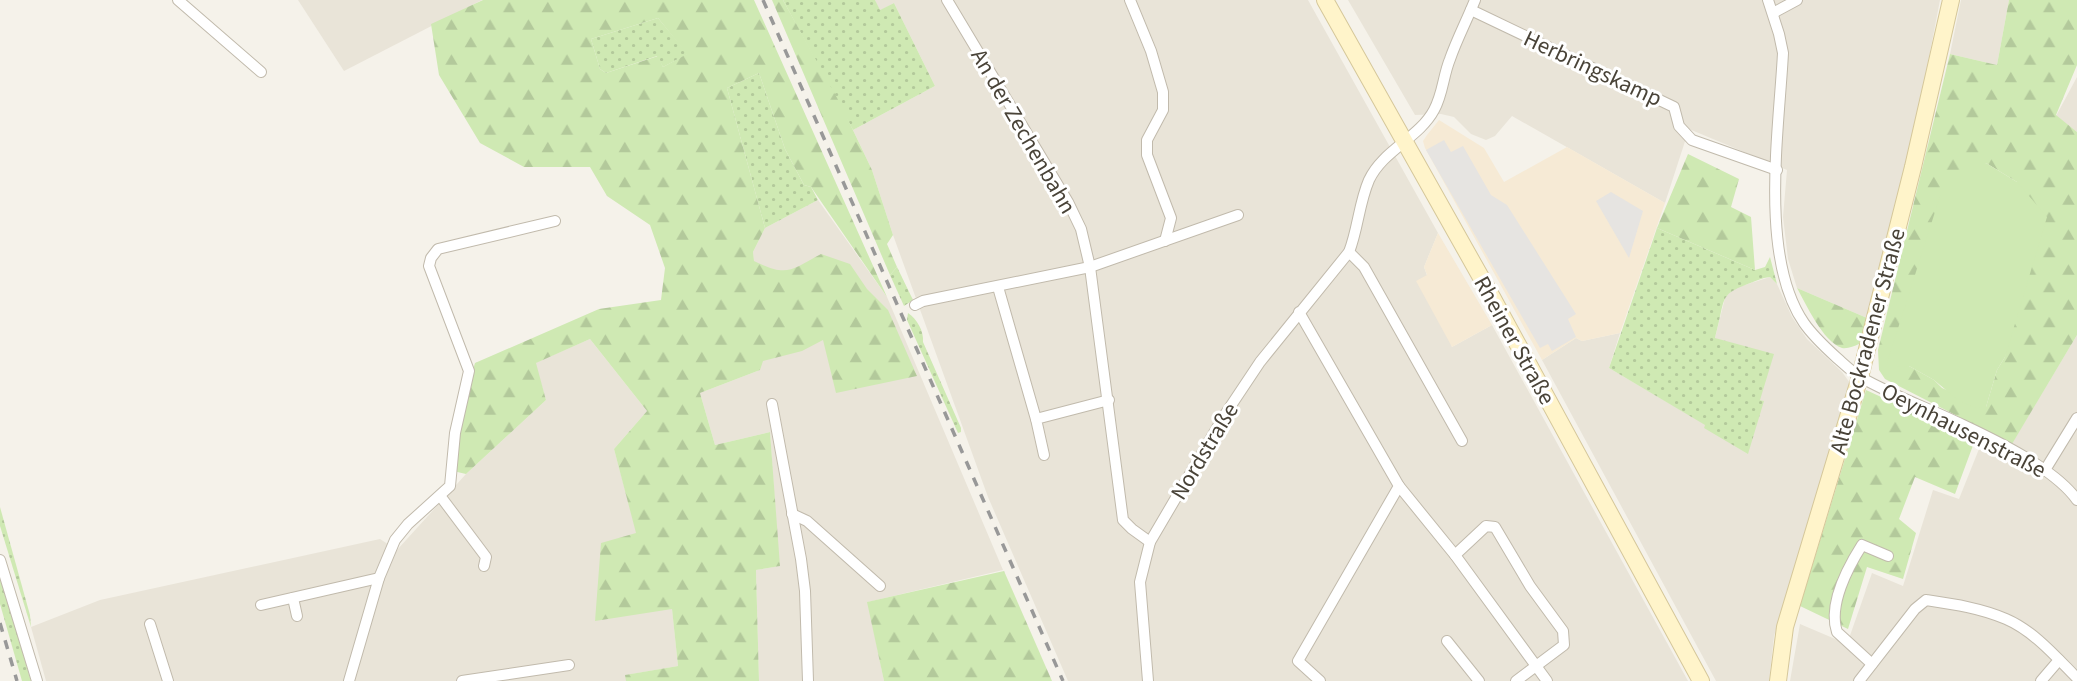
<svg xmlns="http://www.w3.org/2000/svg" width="2077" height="681" viewBox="0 0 2077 681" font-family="'Source Sans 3',sans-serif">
  <defs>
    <pattern id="grass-dots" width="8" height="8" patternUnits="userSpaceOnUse" patternTransform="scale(1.75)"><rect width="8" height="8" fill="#cfe9b3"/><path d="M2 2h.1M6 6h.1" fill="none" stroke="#b3c99b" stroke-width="1.8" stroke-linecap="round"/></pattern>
    <pattern id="forest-firs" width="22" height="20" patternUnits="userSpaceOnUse" patternTransform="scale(1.75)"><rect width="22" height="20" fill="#cfe9b3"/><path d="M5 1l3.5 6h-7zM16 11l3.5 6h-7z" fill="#b3c99b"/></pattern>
  </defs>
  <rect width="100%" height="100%" fill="#f5f2ea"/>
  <!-- residential -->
  <g fill="#e9e4d8">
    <path d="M298 0H482L344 71Z"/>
    <path d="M875 0H1308L1438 233 1424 267 1452 347 1492 325 1688 681H1068L988 497 893 235 872 170 853 130 935 86 894 3 879 11Z"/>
    <path d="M1348 0H1940L1910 156 1867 318 1797 288 1788 259 1783 217 1787 170 1689 129 1665 203 1512 116 1495 136 1486 140 1471 134 1454 117 1441 114 1415 115Z"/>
    <path d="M1961 0H2009L1997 65 1950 54Z"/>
    <path d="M2077 77V132L2056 116Z"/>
    <path d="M818 200 887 297 1003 570 868 602 884 681H759L756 570 779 566 770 432 715 445 700 393 760 370 753 252 765 228Z"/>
    <path d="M1770 277 1777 284 1792 317 1807 339 1842 372 1850 383 1774 636 1769 681H1716L1542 360 1576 338 1582 341 1620 333 1609 368 1706 425 1704 428 1763 401 1760 400 1715 338 1726 294 1732 289Z"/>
    <path d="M2077 335V681H1790L1800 624 1847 644 1872 573 1903 586 1933 490 1959 499 1979 449 2003 458Z"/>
    <path d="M590 339 647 411 614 449 637 534 595 620 672 608 678 666 626 675V681H46L31 627 100 600 380 539 397 550 466 474 546 400 535 363Z"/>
  </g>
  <!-- commercial -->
  <g fill="#f6ead5">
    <path d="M1439 120 1484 148 1504 182 1567 147 1665 203 1620 333 1582 341 1576 338 1542 360 1425 148 1423 141 1427 135Z"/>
    <path d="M1438 233 1492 325 1452 347 1416 281 1427 275 1424 267Z"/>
  </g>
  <!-- grass -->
  <g fill="url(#grass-dots)">
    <path d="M783 0H875L880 10 894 3 935 86 853 130Z"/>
    <path d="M658 18 688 54 663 67 657 56 606 73 600 69 591 39Z"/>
    <path d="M759 73 785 149 804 185 811 187 818 200 765 228 727 88Z"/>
    <path d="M1657 228 1755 270 1765 267 1770 257 1777 284 1770 277 1764 278C1715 296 1728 291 1715 338L1774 354 1760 400 1764 401 1748 454 1704 428 1705 425 1609 368Z"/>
    <path d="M897 267 913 300 904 306 890 275Z"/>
    <path d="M908 313C917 319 924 331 923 342L961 428V432L958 433 907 320Z"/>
    <path d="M0 507 30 615 31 627 0 526Z"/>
    <path d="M0 575 31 681H22L0 604Z"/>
  </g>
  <!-- forest -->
  <g fill="url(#forest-firs)" fill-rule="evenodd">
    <path d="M483 0H754L887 297 811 187 804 185 785 149 759 73 727 88 765 228 753 252 754 261C787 277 790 271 821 254L850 264 867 289 888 310 917 376 836 393 823 340 802 351 763 361 760 370 700 393 715 445 770 432 780 566 756 570 759 681H626L625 675 678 666 672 609 595 621 601 543 636 533 614 449 647 411 590 339 536 363 546 400 466 474 453 471 466 393 475 363 599 309 661 300 665 268 650 225 607 196 590 167H524L480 143 439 75 431 24ZM658 18 687 54 663 67 658 56 606 73 600 69 591 39Z"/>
    <path d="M772 0H783L842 107 872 170 893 235 887 244 897 267 890 275Z"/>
    <path d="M2009 0H2077V65L2056 115 2077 132V335L2012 444 1885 379 1879 370 1878 350 1950 54 1997 65ZM1986 163 2017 182 2005 357 1997 370 1986 407 1942 388 1934 380 1909 366Z"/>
    <path d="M1688 154 1739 179 1731 207 1751 217 1755 270 1657 228Z"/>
    <path d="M1797 288 1867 318 1859 344C1854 346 1848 349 1842 348 1823 342 1806 304 1797 288Z"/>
    <path d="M1866 390 1975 440 1955 494 1915 477 1899 519 1916 533 1903 579 1867 567 1848 629 1800 606Z"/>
    <path d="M1004 571 1052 681H884L867 602Z"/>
  </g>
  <!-- park -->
  <path fill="#cfe9b3" d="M1986 163 2017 182 2047 217 2005 357 1997 370 1986 407 1975 408 1958 400 1934 380 1909 366 1897 367 1887 363 1941 193Z"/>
  <!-- parking -->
  <g fill="#e6e4e1">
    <path d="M1444 140 1451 152 1463 146 1491 195 1507 205 1576 314 1568 319 1576 337 1552 351 1548 344 1540 348 1426 150Z"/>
    <path d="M1611 192 1643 211 1629 258 1596 201Z"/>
  </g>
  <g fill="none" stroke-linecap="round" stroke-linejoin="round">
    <defs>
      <g id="street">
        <path d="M178 0 261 72"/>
        <path d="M947 0 1068 202 1081 229 1090 267 1123 520 1132 529 1150 542"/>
        <path d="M1130 0 1151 51 1163 92V110L1147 140V155L1171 218 1165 241"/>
        <path d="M1768 0 1779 34 1783 53C1779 130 1759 258 1804 323 1813 336 1826 348 1837 358 1845 365 1853 373 1862 378 1894 396 1930 409 1963 425 1997 441 2055 469 2077 500"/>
        <path d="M1471 10 1674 107 1679 126 1692 140 1777 170"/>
        <path d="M1773 13 1797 0"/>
        <path d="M1349 252 1364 267 1462 441"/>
        <path d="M998 287 1036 419"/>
        <path d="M915 305 923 301 1090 267 1238 215"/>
        <path d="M1299 312 1399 486 1298 661 1320 681"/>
        <path d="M772 404 801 559 805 591 808 681"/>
        <path d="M1044 455 1036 419 1109 400"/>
        <path d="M2045 470 2077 418"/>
        <path d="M1399 486 1455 555 1547 681"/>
        <path d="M441 497 486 557 484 566"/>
        <path d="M792 514 807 521 880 586"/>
        <path d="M1455 555 1486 526 1495 527 1530 586 1563 631 1564 645 1516 681"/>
        <path d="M0 560 37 681"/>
        <path d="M293 598 297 616"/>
        <path d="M261 605 379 578"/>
        <path d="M150 624 168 681"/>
        <path d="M1447 641 1479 681"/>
        <path d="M1872 664 1837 632C1828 605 1848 567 1862 545L1888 556"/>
        <path d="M349 681 379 578 395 540 408 524 450 486 455 433 469 371 429 266 431 258 438 249 555 221"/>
        <path d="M462 681 569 665"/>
        <path d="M1148 681 1140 582 1150 542 1224 416 1260 362 1349 252C1358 229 1359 203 1369 180 1383 150 1419 138 1434 110 1443 94 1443 76 1450 59 1457 39 1467 20 1475 0"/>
        <path d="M1859 681 1915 609 1926 600C1953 604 1981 608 2006 619 2034 631 2056 657 2077 678"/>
        <path d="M2041 681 2059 660"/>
      </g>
      <g id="secondary">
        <path d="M1325 0 1492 297 1701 681"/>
        <path d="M1778 681 1785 627 1860 377 1913 167 1951 0"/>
      </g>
    </defs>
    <!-- street casing -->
    <use href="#street" stroke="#c1baac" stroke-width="12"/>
    <!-- secondary casing -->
    <use href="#secondary" stroke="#d5c79a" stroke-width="18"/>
    <!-- street -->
    <use href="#street" stroke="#fff" stroke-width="10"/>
    <!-- secondary -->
    <use href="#secondary" stroke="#fff4ca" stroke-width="16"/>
    <!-- rail -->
    <g stroke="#989898" stroke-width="3.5" stroke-dasharray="9 9" stroke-linecap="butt">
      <path d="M763 0 1063 681"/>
      <path d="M0 623 17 681"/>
    </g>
  </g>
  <g text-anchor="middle" stroke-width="6" stroke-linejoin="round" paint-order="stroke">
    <!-- street labels -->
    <g font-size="23" fill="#494338" stroke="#fff">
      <text transform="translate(1593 68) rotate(25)" y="8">Herbringskamp</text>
      <text transform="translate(1024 131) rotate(60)" y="8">An der Zechenbahn</text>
      <text transform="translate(1515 340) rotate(61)" y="8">Rheiner Straße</text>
      <text transform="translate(1867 341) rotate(-75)" y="8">Alte Bockradener Straße</text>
      <text transform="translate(1964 430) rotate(27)" y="8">Oeynhausenstraße</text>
      <text transform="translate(1204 451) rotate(-59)" y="8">Nordstraße</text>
    </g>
  </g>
</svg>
